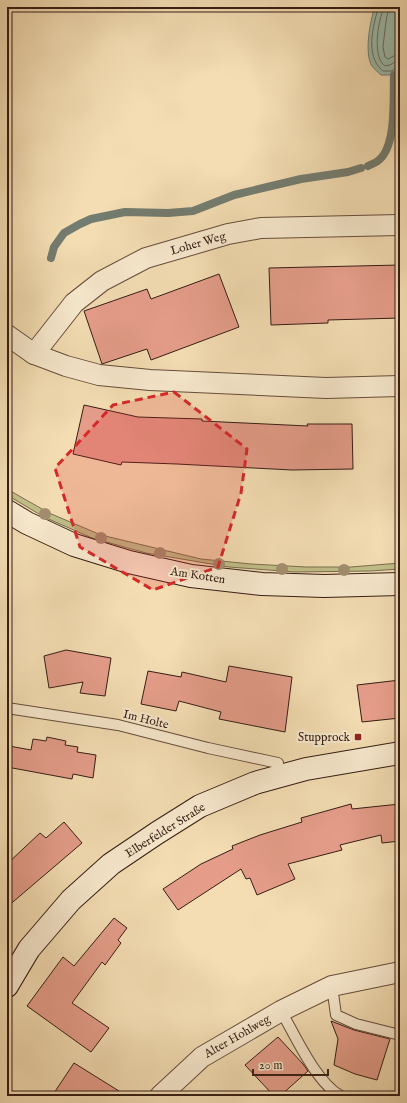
<svg xmlns="http://www.w3.org/2000/svg" width="407" height="1103" viewBox="0 0 407 1103" font-family="'IM FELL English',serif">
  <rect width="100%" height="100%" fill="#f4ddb3"/>
  <filter id="stains"><feTurbulence type="fractalNoise" baseFrequency=".005" numOctaves="4"/><feColorMatrix values="0 0 0 0 .2 0 0 0 0 .09 0 0 0 0 .02 0 0 0 .5 -.17"/></filter>
  <radialGradient id="worn" r=".72"><stop offset=".6" stop-color="#630" stop-opacity="0"/><stop offset="1" stop-color="#630" stop-opacity=".3"/></radialGradient>
  <!-- green -->
  <path fill="#c1bf89" stroke="#7b6e4e" d="M7 489 49 513 101 535 201 559 251 564 306 567H351L400 563V569L370 571 295 572 229 567 146 553 92 538 44 517 7 495Z"/>
  <!-- water -->
  <path fill="#9cbcad" stroke="#737c70" d="M375 7H400V69L394 75H381C378 72 374 69 372 66 364 54 370 20 375 7Z"/>
  <g fill="none" stroke-linecap="round" stroke-linejoin="round">
    <!-- shore -->
    <g stroke="#686c60" stroke-width="1">
      <path d="M378 7C378 11 376 15 375 20 371 37 368 59 383 71H392L396 67 400 66"/>
      <path d="M383 7C383 12 381 15 380 20 377 33 374 58 385 66 391 66 394 61 400 61"/>
      <path d="M389 7 386 21 383 47 385 57 388 59 394 56 400 55"/>
    </g>
    <!-- stream -->
    <g stroke="#737c70" stroke-width="8">
      <path d="M368 166C372 164 376 163 379 160 397 145 393 97 394 75"/>
      <path d="M51 258 54 247 64 233 80 224 91 219 125 212 168 213 193 211 234 195 301 179 348 172 361 168"/>
    </g>
  </g>
  <!-- building -->
  <g fill="#e59d8a" stroke="#351d14">
    <path d="M400 265V318L328 320V323L271 325 269 268Z"/>
    <path d="M219 274 239 327 151 360 147 349 102 364 84 311 147 289 151 299Z"/>
    <path d="M84 405 138 417 202 419V421L308 426 307 424H352L353 469 292 470 177 464 122 462 121 465 73 454Z"/>
    <path d="M66 650 111 658 105 696 80 693 83 682 49 688 44 656Z"/>
    <path d="M229 666 292 677 285 732 219 719 221 712 179 701 176 711 141 704 148 671 181 677 182 672 226 682Z"/>
    <path d="M400 680V718L362 722 357 685Z"/>
    <path d="M47 737 66 741 65 745 78 747 77 752 96 755 93 778 73 774 72 779 7 767 9 746 31 750 33 739 46 741Z"/>
    <path d="M351 804 352 809 400 804V841L382 843 381 835 340 845 342 850 288 864 295 879 257 895 250 878 246 879 241 869 178 910 163 889 201 864 233 849 232 846 260 835 302 822 301 818Z"/>
    <path d="M64 822 82 843 7 907V864L40 833 46 838Z"/>
    <path d="M114 918 127 928 118 940 121 943 105 965 102 962 72 1003 109 1028 91 1052 27 1006 63 957 74 966Z"/>
    <path d="M331 1021 354 1030 390 1039 377 1080 355 1074 334 1065 338 1039Z"/>
    <path d="M278 1037 303 1064 308 1071 280 1096H274L245 1065Z"/>
    <path d="M74 1063 127 1096H52Z"/>
  </g>
  <g fill="none" stroke-linecap="round" stroke-linejoin="round">
    <defs>
      <g id="service">
        <path d="M7 708 118 725 208 748 278 763"/>
        <path d="M332 986 336 1015 356 1024 400 1035"/>
        <path d="M281 1011C295 1035 316 1083 341 1096"/>
      </g>
      <g id="minor">
        <path d="M7 335 34 354 66 366 99 375 150 380 326 388 400 386"/>
        <path d="M34 354 74 303 102 281 146 258 228 234 261 228 400 225"/>
        <path d="M160 1096 202 1057 281 1011 332 986 400 972"/>
      </g>
      <g id="secondary">
        <path d="M7 511 27 523 74 545 129 562 191 576 262 584 324 586 400 584"/>
        <path d="M7 986 29 949 71 900 111 864 157 833 200 806 255 783 306 769 400 753"/>
      </g>
    </defs>
    <!-- service casing -->
    <use href="#service" stroke="#654d3c" stroke-width="12"/>
    <!-- minor casing -->
    <use href="#minor" stroke="#654d3c" stroke-width="22"/>
    <!-- secondary casing -->
    <use href="#secondary" stroke="#351d14" stroke-width="24"/>
    <!-- service -->
    <use href="#service" stroke="#f8e9ce" stroke-width="10"/>
    <!-- minor -->
    <use href="#minor" stroke="#f8e9ce" stroke-width="20"/>
    <!-- secondary -->
    <use href="#secondary" stroke="#f8e9ce" stroke-width="22"/>
  </g>
  <!-- trees -->
  <g fill="#a28e6f">
    <circle cx="45" cy="514" r="6"/>
    <circle cx="101" cy="538" r="6"/>
    <circle cx="160" cy="553" r="6"/>
    <circle cx="219" cy="564" r="6"/>
    <circle cx="282" cy="569" r="6"/>
    <circle cx="344" cy="570" r="6"/>
  </g>
  <!-- marked area -->
  <path fill="#d62828" fill-opacity="0.2" stroke="#d62828" stroke-width="3" stroke-dasharray="8 5" stroke-linejoin="round" d="M174 392 247 449 241 493 218 567 153 590 80 547 55 468 113 405Z"/>
  <!-- markers -->
  <rect fill="#8f2418" stroke="#f8e9ce" stroke-width="1.5" x="354" y="733" width="8" height="8" rx="2"/>
  <g text-anchor="middle" stroke-width="4" stroke-linejoin="round" paint-order="stroke">
    <!-- street labels -->
    <g font-size="12" fill="#351d14" stroke="#f8e9ce">
      <text transform="translate(198 243) rotate(-16)" y="4">Loher Weg</text>
      <text transform="translate(198 575) rotate(9)" y="4">Am Kotten</text>
      <text transform="translate(146 719) rotate(14)" y="4">Im Holte</text>
      <text transform="translate(165 830) rotate(-32)" y="4">Elberfelder Straße</text>
      <text transform="translate(237 1036) rotate(-30)" y="4">Alter Hohlweg</text>
    </g>
    <!-- poi labels -->
    <g font-size="12" fill="#351d14" stroke="#f8e9ce" text-anchor="end">
      <text x="350" y="741">Stupprock</text>
    </g>
  </g>
  <!-- margin -->
  <rect width="407" height="1103" fill="none" stroke="#f4ddb3" stroke-width="24"/>
  <rect x="8" y="8" width="391" height="1087" fill="none" stroke="#351d14" stroke-width="2"/>
  <rect x="12" y="12" width="383" height="1079" fill="none" stroke="#351d14"/>
  <!-- scale -->
  <path d="M253 1069v6h75v-6" fill="none" stroke="#351d14" stroke-width="2"/>
  <text x="259" y="1069" font-size="12" fill="#351d14" stroke="#f8e9ce" stroke-width="3" paint-order="stroke">20 m</text>
  <rect width="100%" height="100%" filter="url(#stains)"/>
  <rect width="100%" height="100%" fill="url(#worn)"/>
</svg>
